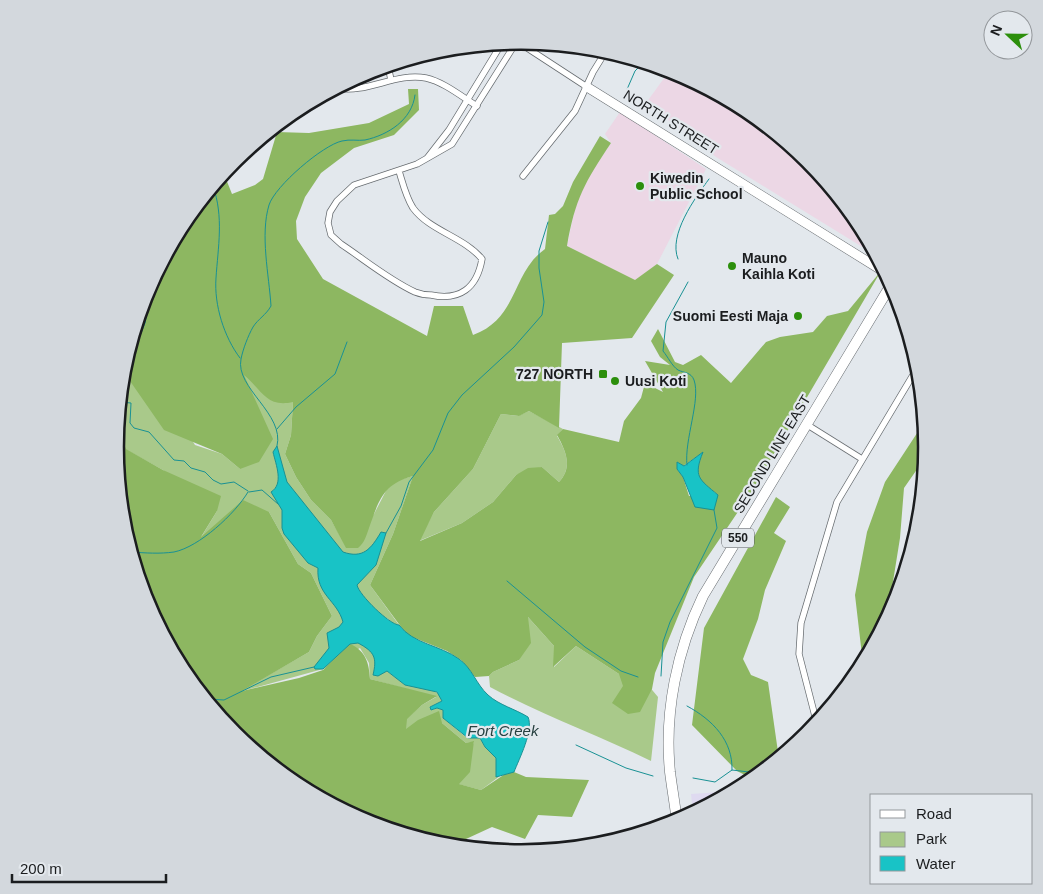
<svg xmlns="http://www.w3.org/2000/svg" width="1043" height="894" viewBox="0 0 1043 894" font-family="Helvetica,sans-serif">
  <rect width="100%" height="100%" fill="#e3e8ed"/>
  <!-- industrial -->
  <path fill="#dfdaf0" d="M735 791 693 813 691 794Z"/>
  <!-- education -->
  <g fill="#ecd7e5">
    <path d="M670 70 747 110 809 160 859 222 877 256 716 157 646 103Z"/>
    <path d="M620 112 706 169 657 264 635 281 567 246 577 199 590 174 611 143 605 134Z"/>
  </g>
  <!-- green -->
  <g fill="#a9c98a">
    <path d="M134 348 195 445 222 454 240 469 243 374 293 402 291 435 285 454 296 477 311 500 331 520 347 548 374 514 388 487 398 480 413 476 393 534 370 585 399 625H394L387 618 375 667 383 672 387 671 405 685 429 689 440 694 442 701 430 707 432 710 437 708 443 710V718L467 738H480L485 747 496 757V777L500 776 481 790 458 784 474 742 466 743 442 723 405 730 406 719 422 705 436 697 370 679 369 663 360 648 323 669 239 692 309 652 317 636 332 616 311 573 298 564 269 512 200 539 217 511 163 470 125 449 118 425 124 368Z"/>
    <path d="M529 411 563 429 557 436C566 451 573 467 559 482L542 467 516 475 493 502 462 523 419 541 434 512 473 469 501 414 518 416Z"/>
    <path d="M527 616 554 646V667L576 646 619 674 648 685 658 697 651 761C598 735 542 715 490 687L489 676 493 672 519 660Z"/>
  </g>
  <!-- forest -->
  <g fill="#8db761" fill-rule="evenodd">
    <path d="M408 89H418L419 110 394 135 354 148 321 173 305 197 296 221 297 239 323 279 427 336 434 306H463L473 335C519 318 511 273 545 249L549 215 555 214 563 206 573 182 600 136 611 143C585 182 575 199 567 246L635 280 657 264 674 275 632 338 562 343 559 428 529 411 519 416 501 414 473 469 434 512 420 541 462 523 493 502 516 475 528 468 542 467 559 482C573 467 566 451 557 435L563 429 619 442 624 421 641 398 645 383 663 392 645 361 670 365 660 357 651 341 658 329 675 362 683 365 701 355 731 383 766 342 780 337 813 332 827 316 848 311 881 271 752 491 694 577 655 673 652 689 640 712 628 714 612 703 623 686 619 674 576 646 553 667 554 646 528 617 531 643 519 660 493 672 489 676 475 677 461 660 447 651 407 635 370 585 393 534 413 476C383 484 379 500 369 528 366 536 365 542 358 548H346L331 520 311 500 296 477 285 454 291 435 293 402C266 408 262 390 244 375L273 439 259 462 240 469 222 454 164 430 130 381 134 349 125 362 147 291 184 221 224 174 232 194 255 185 263 179 277 132 309 133 369 123 409 104ZM702 453C693 478 699 480 718 495L689 496 683 477 677 469V462L683 466Z"/>
    <path d="M925 421 927 455 904 488 900 538 887 619 863 664 855 595 867 532 885 482Z"/>
    <path d="M118 425 126 449 163 470 221 496 217 511 201 537 243 500 269 512 298 564 311 573 332 616 317 636 309 652 242 691 299 678 323 670 350 644C366 651 369 663 370 679L437 696 422 705 407 719 406 729 418 720 439 711 442 723 466 743 474 741 470 772 459 784 481 790 505 774 514 772 526 777 589 780 572 817 538 815 525 839 492 827 453 845H442L366 822 296 784 234 734 184 672 147 602 123 526 116 447Z"/>
    <path d="M776 497 790 507 774 533 786 541 765 590 758 619 743 659 751 675 768 682 778 752 787 751 753 779 737 771 692 725 704 628Z"/>
  </g>
  <!-- water -->
  <g fill="#18c3c6" stroke="#199194">
    <path d="M277 446 287 482 343 552C363 559 371 549 381 532L386 533 376 565 357 585C359 595 390 625 399 625 413 644 440 645 459 659 472 668 476 684 488 695 499 705 515 709 528 717 534 730 519 759 514 772L496 777V758L485 747 480 738H468L443 718V710L437 708 431 710 430 707 442 701 437 692 405 685 387 671 378 676 373 675C377 658 375 652 358 643L350 644 323 669H315L314 667 329 648 327 633 339 627 343 622C337 600 316 595 318 568L308 563 284 534 282 528V510L271 492C284 484 276 465 273 452Z"/>
    <path d="M703 452C693 477 699 479 718 495L714 510 695 507 683 477 677 469V462L684 466Z"/>
  </g>
  <g fill="none" stroke-linecap="round" stroke-linejoin="round">
    <!-- stream -->
    <g stroke="#199194" stroke-width="1">
      <path d="M625 94 635 71 644 62"/>
      <path d="M213 186C224 217 218 247 216 278 214 305 224 337 240 358"/>
      <path d="M678 259C668 235 695 198 709 179"/>
      <path d="M122 382 145 323 155 275"/>
      <path d="M120 402 131 403 130 423 134 428 149 432 174 460 184 461 191 468 205 472 213 480 221 484 234 482 248 491"/>
      <path d="M277 429 296 407 335 374 347 342"/>
      <path d="M277 446C285 414 235 388 241 359 243 349 248 336 253 327 258 319 266 315 271 306 269 275 260 235 269 205 275 186 323 145 342 141 350 139 358 141 365 140 388 135 412 120 415 95"/>
      <path d="M687 465C684 440 701 400 694 380 691 372 684 373 678 370 672 366 668 357 663 351L666 322 688 282"/>
      <path d="M249 492 262 490 278 504"/>
      <path d="M386 533 401 506 409 482 433 450 448 413 462 395 514 347 542 315 544 302 539 268V251L548 222"/>
      <path d="M132 552C145 553 160 554 174 552 199 547 235 514 248 492"/>
      <path d="M507 581 585 647 621 671 638 677"/>
      <path d="M661 676 663 642 670 622 717 528 714 510"/>
      <path d="M206 699 224 700 271 677 314 667"/>
      <path d="M687 706C713 720 733 741 732 770"/>
      <path d="M576 745 626 768 653 776"/>
      <path d="M693 778 715 782 732 770 749 772 756 777"/>
    </g>
    <defs>
      <g id="street">
        <path d="M518 42 587 87"/>
        <path d="M388 66 391 80"/>
        <path d="M337 88C367 94 396 72 426 78 444 82 462 97 477 106"/>
        <path d="M428 157 449 130 502 43"/>
        <path d="M399 171C403 184 406 197 413 208 430 231 464 237 482 259 477 288 460 301 431 295 426 295 420 294 415 292 389 280 365 260 341 244L331 235 328 223 330 212 337 201 354 185 417 164 452 144 512 49 513 42"/>
        <path d="M523 176 575 111 593 72 606 51"/>
        <path d="M806 424 862 459"/>
        <path d="M817 724 799 654 801 623 837 502 919 365"/>
      </g>
      <path id="secondary" d="M587 87 886 273"/>
      <path id="highway" d="M677 822C675 805 672 788 670 772 664 712 677 650 703 596L892 283"/>
    </defs>
    <!-- street casing -->
    <use href="#street" stroke="#686d71" stroke-width="7"/>
    <!-- secondary casing -->
    <use href="#secondary" stroke="#686d71" stroke-width="10"/>
    <!-- highway casing -->
    <use href="#highway" stroke="#686d71" stroke-width="11"/>
    <!-- street -->
    <use href="#street" stroke="#fff" stroke-width="5.5"/>
    <!-- secondary -->
    <use href="#secondary" stroke="#fff" stroke-width="9"/>
    <!-- highway -->
    <use href="#highway" stroke="#fff" stroke-width="10"/>
  </g>
  <!-- markers -->
  <g fill="#2c8f0c" stroke="#e3e8ed" stroke-width="2">
    <circle cx="640" cy="186" r="5"/>
    <circle cx="732" cy="266" r="5"/>
    <circle cx="798" cy="316" r="5"/>
    <rect x="598" y="369" width="10" height="10" rx="2.5"/>
    <circle cx="615" cy="381" r="5"/>
  </g>
  <g text-anchor="middle" stroke-width="4.5" stroke-linejoin="round" paint-order="stroke">
    <!-- shield labels -->
    <rect fill="#e3e8ed" stroke="#575a5d" stroke-width="1" x="722" y="528.5" width="32" height="19" rx="4"/>
    <g font-size="12" font-weight="bold" fill="#1b1d1f">
      <text x="738" y="542">550</text>
    </g>
    <!-- street labels -->
    <g font-size="14" fill="#1b1d1f" stroke="#e3e8ed">
      <text transform="translate(671 122) rotate(32)" y="5">NORTH STREET</text>
      <text transform="translate(772 454) rotate(-59)" y="5">SECOND LINE EAST</text>
    </g>
    <!-- poi labels -->
    <g font-size="14" font-weight="bold" fill="#1b1d1f" stroke="#e3e8ed" text-anchor="start">
      <text x="650" y="183">Kiwedin<tspan x="650" dy="16">Public School</tspan></text>
      <text x="742" y="263">Mauno<tspan x="742" dy="16">Kaihla Koti</tspan></text>
      <text x="788" y="321" text-anchor="end">Suomi Eesti Maja</text>
      <text x="593" y="379" text-anchor="end">727 NORTH</text>
      <text x="625" y="386">Uusi Koti</text>
    </g>
    <!-- water labels -->
    <g font-size="15" font-style="italic" fill="#274040" stroke="#e3e8ed">
      <text x="503" y="736">Fort Creek</text>
    </g>
  </g>
  <!-- crop -->
  <path d="M0 0H1043V894H0ZM124 447a397 397 0 1 1 794 0a397 397 0 1 1-794 0Z" fill="#d3d8dd" fill-rule="evenodd"/>
  <path fill="none" stroke="#1b1d1f" stroke-width="2.5" d="M124 447a397 397 0 1 1 794 0a397 397 0 1 1-794 0Z"/>
  <!-- legend -->
  <rect x="870" y="794" width="162" height="90" fill="#e3e8ed" stroke="#93979b"/>
  <rect x="880" y="810" width="25" height="8" fill="#ffffff" stroke="#93979b"/>
  <text x="916" y="819" font-size="15" fill="#1b1d1f">Road</text>
  <rect x="880" y="832" width="25" height="15" fill="#a9c98a" stroke="#93979b"/>
  <text x="916" y="844" font-size="15" fill="#1b1d1f">Park</text>
  <rect x="880" y="856" width="25" height="15" fill="#18c3c6" stroke="#93979b"/>
  <text x="916" y="869" font-size="15" fill="#1b1d1f">Water</text>
  <!-- north arrow -->
  <g transform="translate(1008 35) rotate(292)"><circle r="24" fill="#e3e8ed" stroke="#93979b"/>
  <path d="M0-4L9 19L0 12L-9 19Z" fill="#2c8f0c"/>
  <text y="-8" font-size="14" font-weight="bold" text-anchor="middle" fill="#1b1d1f">N</text>
  </g>
  <!-- scale -->
  <path d="M12 874v8h154v-8" fill="none" stroke="#1b1d1f" stroke-width="2.5"/>
  <text x="20" y="874" font-size="15" fill="#1b1d1f" stroke="#e3e8ed" stroke-width="4" paint-order="stroke">200 m</text>
</svg>
